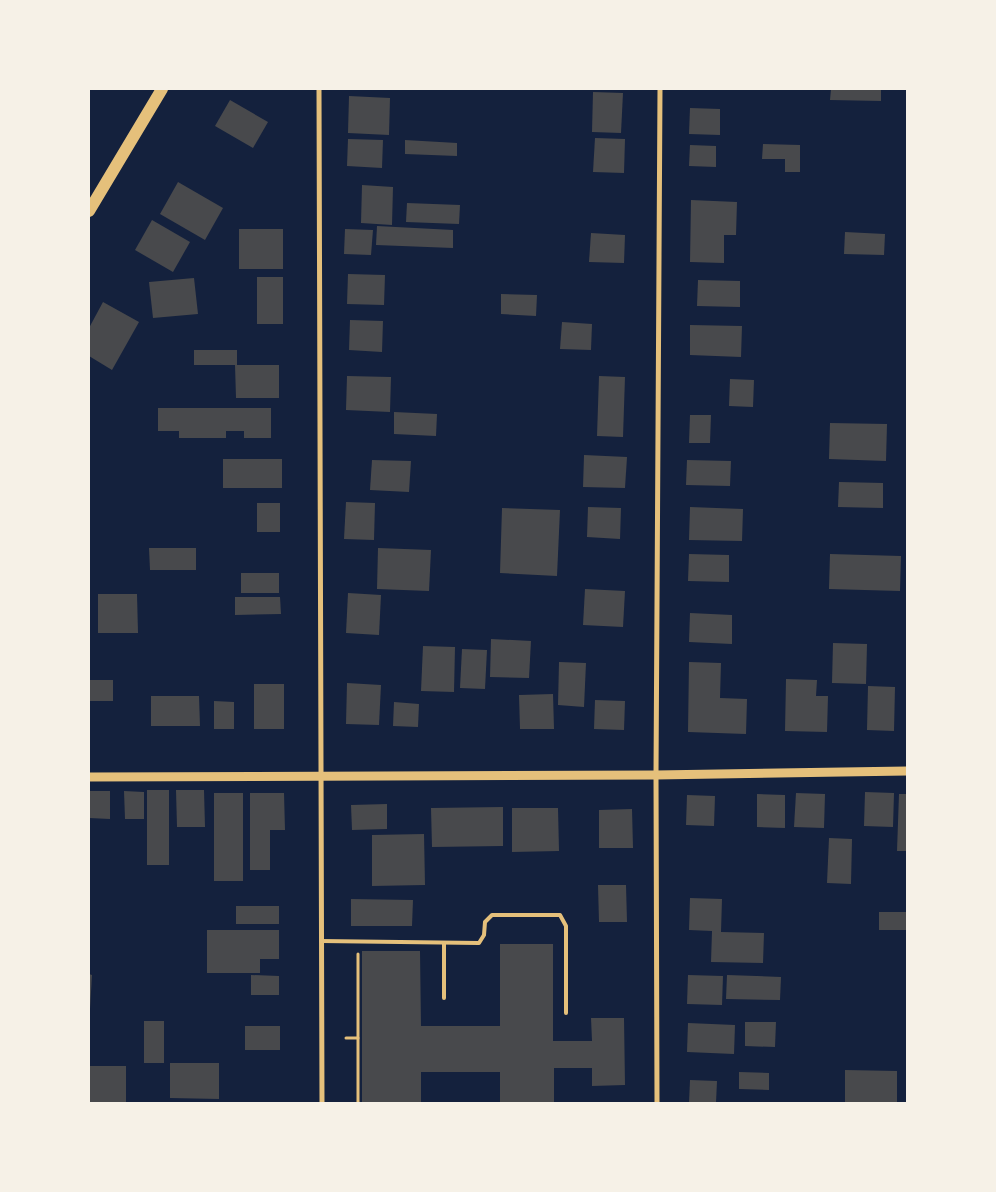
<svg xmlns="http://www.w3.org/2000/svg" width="996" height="1192" viewBox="0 0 996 1192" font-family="'Golos Text',sans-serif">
  <rect width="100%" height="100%" fill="#14213d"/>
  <!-- building -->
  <g fill="#48494c">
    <path d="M831 89H881V101L830 100Z"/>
    <path d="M593 92 623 93 621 133 592 132Z"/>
    <path d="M349 96 390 98 389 135 348 133Z"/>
    <path d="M230 100 268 122 253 148 215 126Z"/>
    <path d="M690 108 720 109V135L689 134Z"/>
    <path d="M595 138 625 139 624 173 593 172Z"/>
    <path d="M348 139 383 140 382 168 347 166Z"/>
    <path d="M405 140 457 143V156L405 154Z"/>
    <path d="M763 144 800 145V172H785V159H762Z"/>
    <path d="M690 145 716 146V167L689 166Z"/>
    <path d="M178 182 223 208 205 240 160 214Z"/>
    <path d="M362 185 393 187 392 225 361 223Z"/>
    <path d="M691 200 737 202 736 235H724V263L690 262Z"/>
    <path d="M407 203 460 205 459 224 406 222Z"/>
    <path d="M152 220 190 242 173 272 135 250Z"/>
    <path d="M377 226 453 230V248L376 245Z"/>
    <rect x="239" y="229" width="44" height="40"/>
    <path d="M345 229 373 230 371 255 344 254Z"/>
    <path d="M845 232 885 234 884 255 844 254Z"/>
    <path d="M591 233 625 235 624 263 589 262Z"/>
    <path d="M348 274 385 275 384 305 347 304Z"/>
    <rect x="257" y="277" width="26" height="47"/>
    <path d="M194 278 198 314 153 318 149 282Z"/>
    <path d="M698 280 740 281V307L697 306Z"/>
    <path d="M501 294 537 295 536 316 501 314Z"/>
    <path d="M103 302 139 322 112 370 89 356V328Z"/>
    <path d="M350 320 383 321 382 352 349 350Z"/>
    <path d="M562 322 592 324 591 350 560 349Z"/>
    <path d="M690 325 742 326 741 357 690 355Z"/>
    <path d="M194 350H237V365H279V398H236L235 365H194Z"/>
    <path d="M347 376 391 377 390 412 346 410Z"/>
    <path d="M599 376 625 377 623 437 597 436Z"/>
    <path d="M730 379 754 380 753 407 729 406Z"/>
    <path d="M158 408H271V438H244V431H226V438H179V431H158Z"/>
    <path d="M394 412 437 414 436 436 394 434Z"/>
    <path d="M690 415H711L710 443H689Z"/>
    <path d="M830 423 887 424 886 461 829 459Z"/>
    <path d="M584 455 627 457 625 488 583 487Z"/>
    <rect x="223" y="459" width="59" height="29"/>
    <path d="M372 460 411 461 409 492 370 490Z"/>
    <path d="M687 460 731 461 730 486 686 485Z"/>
    <path d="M839 482 883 483V508L838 507Z"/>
    <path d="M346 502 375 503 374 540 344 539Z"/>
    <rect x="257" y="503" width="23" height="29"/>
    <path d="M588 507 621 508 620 539 587 537Z"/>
    <path d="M690 507 743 509 742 541 689 540Z"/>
    <path d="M502 508 560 510 557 576 500 573Z"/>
    <path d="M149 548H196V570H150Z"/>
    <path d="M378 548 431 550 429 591 377 589Z"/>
    <path d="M689 554 729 555V582L688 581Z"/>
    <path d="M830 554 901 556 900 591 829 589Z"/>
    <rect x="241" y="573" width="38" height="20"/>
    <path d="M585 589 625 591 623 627 583 625Z"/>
    <path d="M348 593 381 595 379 635 346 633Z"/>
    <path d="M98 594H137L138 633H98Z"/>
    <path d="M235 597H280L281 614 235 615Z"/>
    <path d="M690 613 732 615V644L689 642Z"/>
    <path d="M491 639 531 641 529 678 490 677Z"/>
    <path d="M833 643 867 644 866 684 832 683Z"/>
    <path d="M423 646 455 647 454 692 421 691Z"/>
    <path d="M462 649 487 650 485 689 460 688Z"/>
    <path d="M559 662 586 663 584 707 558 705Z"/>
    <path d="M689 662 721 663 720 698 747 699 746 734 688 732Z"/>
    <path d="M786 679 817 680 816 696H828L827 732 785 731Z"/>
    <rect x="89" y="680" width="24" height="21"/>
    <path d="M347 683 381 685 379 725 346 724Z"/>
    <rect x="254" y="684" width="30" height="45"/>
    <path d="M868 686 895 687 894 731 867 730Z"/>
    <path d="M553 694 554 729H520L519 695Z"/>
    <path d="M151 696H199L200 726H151Z"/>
    <path d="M595 700 625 701 624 730 594 729Z"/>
    <path d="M214 701 234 702V729H214Z"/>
    <path d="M394 702 419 704 418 727 393 726Z"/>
    <rect x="147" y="790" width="22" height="75"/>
    <path d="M176 790H204L205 827H177Z"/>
    <path d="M89 791H110V819L89 818Z"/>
    <path d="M124 791 144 792V819H125Z"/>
    <path d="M865 792 894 793 893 827 864 826Z"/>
    <rect x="214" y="793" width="29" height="88"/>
    <path d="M250 793H284L285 830H270V870H250Z"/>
    <path d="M796 793 825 794 824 828 794 827Z"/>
    <path d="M757 794 785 795V828L757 827Z"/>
    <path d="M899 794H907V851H897Z"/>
    <path d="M687 795 715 796 714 826 686 825Z"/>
    <path d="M387 804V829L352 830 351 805Z"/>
    <path d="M503 807V846L432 847 431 808Z"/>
    <path d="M512 808H558L559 851 512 852Z"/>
    <path d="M632 809 633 848H599V810Z"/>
    <path d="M424 834 425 885 372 886V835Z"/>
    <path d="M829 838 852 839 851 884 827 883Z"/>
    <path d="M598 885H626L627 922H599Z"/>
    <path d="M690 898 722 899 721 932 764 933 763 963 711 962 712 931 689 930Z"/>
    <path d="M351 899 413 900 412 926H351Z"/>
    <rect x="236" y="906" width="43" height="18"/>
    <rect x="879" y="912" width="28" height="18"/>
    <path d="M207 930H279V959H260V973H207Z"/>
    <path d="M500 944H553V1041H592L591 1018H624L625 1085 592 1086V1068H554V1103H500V1072H421V1103H362V951H420L421 1026H500Z"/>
    <path d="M89 974 92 975 90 1009H89Z"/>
    <path d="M251 975 279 976V995H251Z"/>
    <path d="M688 975 723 976 722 1005 687 1004Z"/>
    <path d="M727 975 781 977 780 1000 726 999Z"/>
    <rect x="144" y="1021" width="20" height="42"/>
    <path d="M745 1022H776L775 1047 745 1046Z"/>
    <path d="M688 1023 735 1025 734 1054 687 1052Z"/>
    <rect x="245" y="1026" width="35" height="24"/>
    <path d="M170 1063H219V1099L170 1098Z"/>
    <rect x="89" y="1066" width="37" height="37"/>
    <path d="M845 1070 897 1071V1103H845Z"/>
    <path d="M739 1072 769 1073V1090L739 1089Z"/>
    <path d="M690 1080 717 1081 716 1103H689Z"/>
  </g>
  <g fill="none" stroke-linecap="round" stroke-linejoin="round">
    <!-- path -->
    <g stroke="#e5c07b" stroke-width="3">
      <path d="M346 1038H358"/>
      <path d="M358 1103V954"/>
    </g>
    <!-- service -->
    <g stroke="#e5c07b" stroke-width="4">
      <path d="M321 941 479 943 484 935 485 922 492 915H560L566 926V1013"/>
      <path d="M444 998V943"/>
    </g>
    <!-- minor -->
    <g stroke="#e5c07b" stroke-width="5">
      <path d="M319 89 322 1103"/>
      <path d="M657 1103 656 775 660 89"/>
    </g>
    <!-- tertiary -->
    <path stroke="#e5c07b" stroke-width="9" d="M89 777 656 775 907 771"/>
    <!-- primary -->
    <path stroke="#e5c07b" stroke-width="12" d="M89 211 162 89"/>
  </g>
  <!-- border -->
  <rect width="996" height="1192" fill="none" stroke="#f6f1e7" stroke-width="180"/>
</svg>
